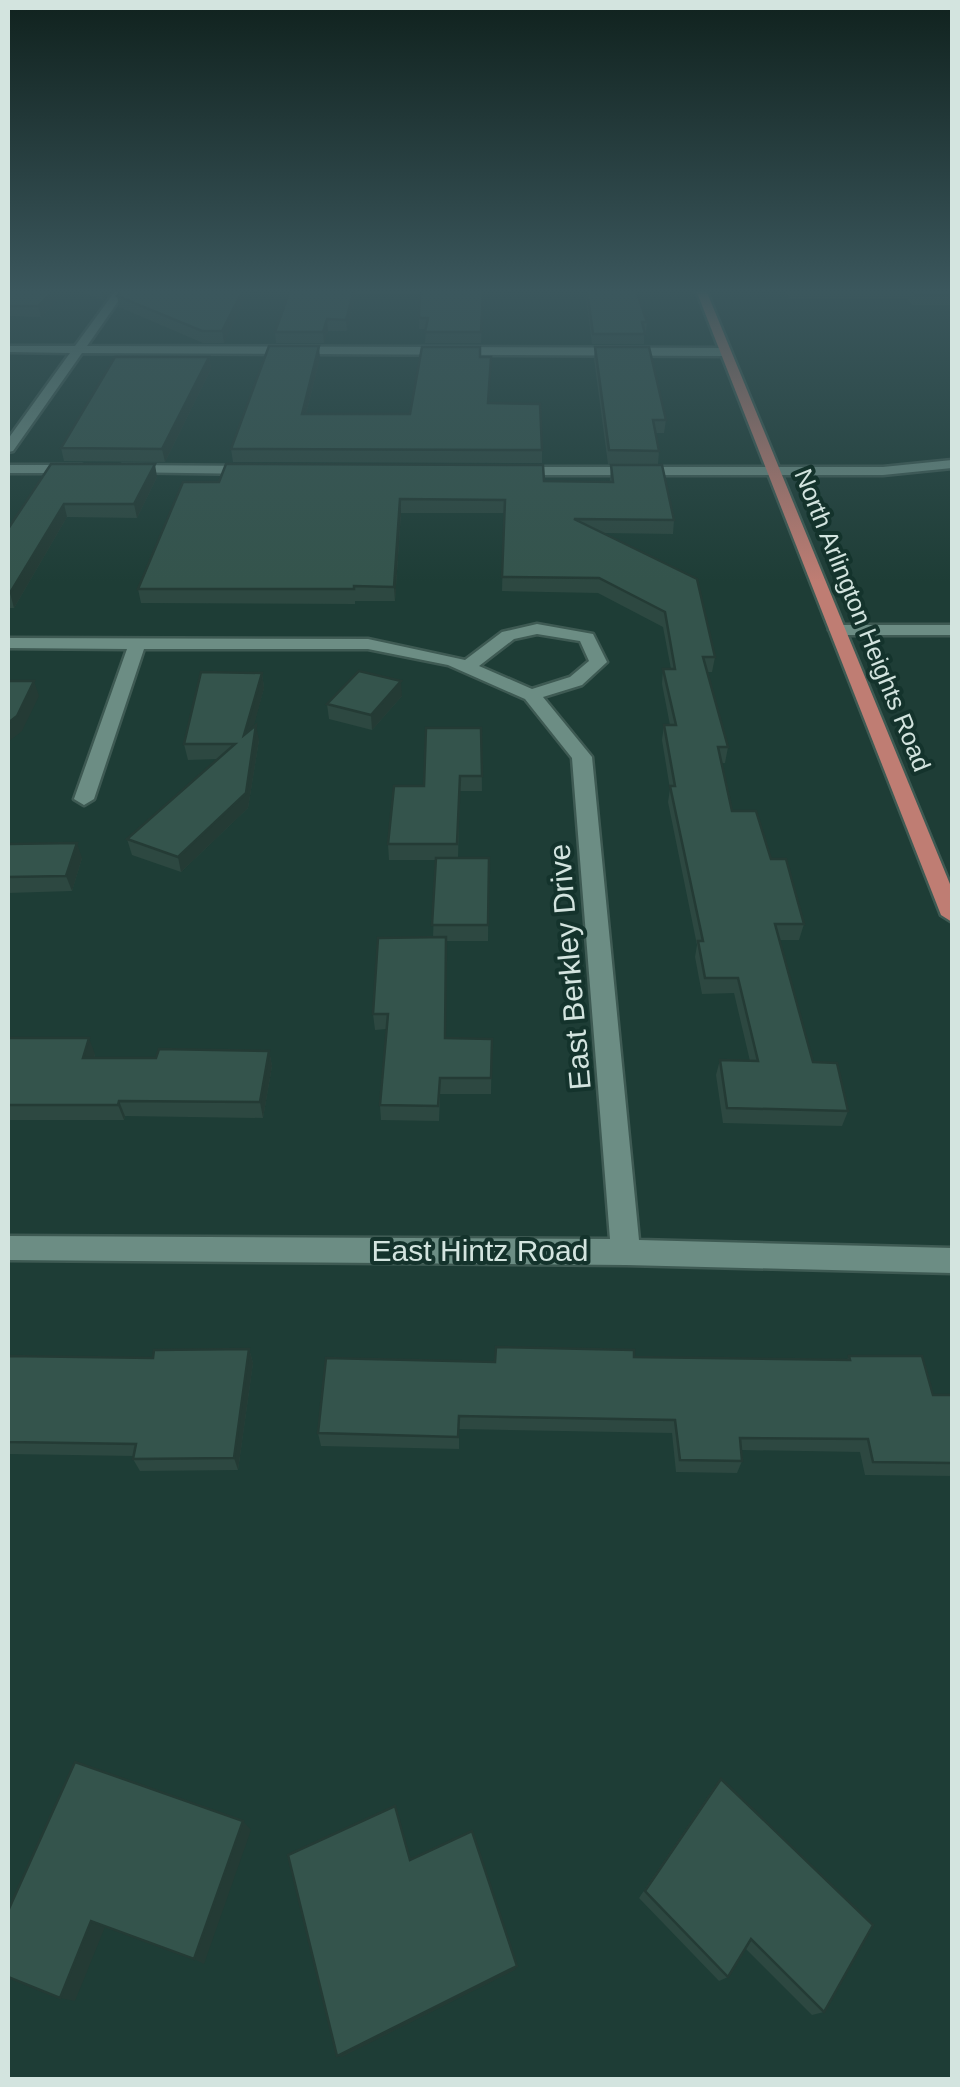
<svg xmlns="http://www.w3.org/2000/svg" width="960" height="2087" viewBox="0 0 960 2087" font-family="Helvetica,sans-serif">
  <rect width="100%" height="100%" fill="#1e3d36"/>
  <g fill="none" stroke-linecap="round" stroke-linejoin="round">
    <defs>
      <g id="minor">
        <path d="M116 290H126L87 346 725 348 731 352 725 356 82 353 13 451 8 452V439L70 353 8 352V346H75Z"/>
        <path d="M952 460V468L883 475H512L505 471 512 467H883Z"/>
        <path d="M8 465H82L89 469 82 473H8Z"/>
        <path d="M122 465 257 466 264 470 257 474 117 472 115 469Z"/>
        <path d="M537 624 593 634 607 662 582 685 543 697 592 757 639 1240 952 1248V1273L626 1265 8 1260V1236L610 1239 572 758 525 699 448 665 368 649H144L94 799 84 805 74 799 127 649 8 648V638L368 639 465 660 502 632ZM537 634 580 641 589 661 570 677 532 689 479 666 514 639Z"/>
        <path d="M952 625V635H838L829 630 838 625Z"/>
      </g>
      <path id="major" d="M696 290H706L952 889V922L941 915Z"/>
    </defs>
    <!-- minor casing -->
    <use href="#minor" stroke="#3e5a53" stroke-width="5"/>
    <!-- major casing -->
    <use href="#major" stroke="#3e5a53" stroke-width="5"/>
    <!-- minor -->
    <use href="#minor" fill="#6c8d84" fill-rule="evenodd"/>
    <!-- major -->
    <use href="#major" fill="#bf7d73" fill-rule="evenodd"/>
  </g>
  <!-- wall -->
  <g fill="#2d4841">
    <path d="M8 290H67L41 317 8 316Z"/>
    <path d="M79 290H111L104 301Z"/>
    <path d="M121 290H249L224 343H203L119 307 117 296Z"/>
    <path d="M290 290H484L481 343H425L426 329H419L420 294H356L347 331H328L324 343H276L275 332Z"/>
    <path d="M585 290H636L647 322 646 332H644V344H592Z"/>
    <path d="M785 290H952V305H912L907 298 789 299Z"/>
    <path d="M595 347 666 420 664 433H656L659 451 658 464H608L594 359Z"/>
    <path d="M209 357 211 369 165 462 64 461 61 448Z"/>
    <path d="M480 357H491L489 403 542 450V463L233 462 231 449 320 358 306 414H410Z"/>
    <path d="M51 464 157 477 137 518 67 517 14 608H8V529Z"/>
    <path d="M611 465 674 520 673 534 603 533 715 657 712 672H708L728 747 725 763H722L732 811 771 859 804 924 799 940H779L813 1062 848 1111 842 1126 723 1123 716 1075 720 1060 750 1061 734 993 702 994 695 957 697 945 668 802 670 789 662 740 664 725H670L662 684 663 669H671L663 627 598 593 502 591 504 513H401L395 601H355V604L141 603 138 589 183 482H610Z"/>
    <path d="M262 673 264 688 253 727 259 740 248 808 181 872 132 855 127 839 217 759 188 760 184 744Z"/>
    <path d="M402 696 372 730 329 719 327 704Z"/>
    <path d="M481 728 482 791H460L458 858H489L488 941H446V1038L492 1039 491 1094H440L439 1121 381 1120 380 1105 386 1029 375 1030 373 1014 433 937 436 860H389L388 844 424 786Z"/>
    <path d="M8 844 82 858 72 891 8 893Z"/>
    <path d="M8 1038 95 1054 94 1058H156L269 1051 272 1066 263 1118 125 1116 124 1120H8Z"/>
    <path d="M249 1349 253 1363 238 1470 140 1471 133 1459 134 1456 8 1454V1356L153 1358Z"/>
    <path d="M849 1356 933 1395H952V1476L865 1475 860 1452 741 1450 742 1461 737 1473 676 1472 672 1433 459 1429V1449L321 1446 318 1433 495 1362 634 1357 847 1360Z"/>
    <path d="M713 1789 824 2012 812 2015 745 1948 728 1977 719 1981 639 1898Z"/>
  </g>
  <!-- shaded-wall -->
  <g fill="#243b35">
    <path d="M54 290H67L41 317 38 306Z"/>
    <path d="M101 290H111L104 301Z"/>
    <path d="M243 290H249L224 343 222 331Z"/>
    <path d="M354 290H356V294L347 331 346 320Z"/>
    <path d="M327 319 328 331 324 343 323 332Z"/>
    <path d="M319 346 320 358 303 426 302 414Z"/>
    <path d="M209 357 211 369 165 462 162 449Z"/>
    <path d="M155 464 157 477 137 518 134 504Z"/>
    <path d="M400 499 401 513 395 601 394 587Z"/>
    <path d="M64 504 67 517 14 608 10 593Z"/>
    <path d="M262 673 264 688 247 751 244 735Z"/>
    <path d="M34 681 39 696 22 731 8 742V723Z"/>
    <path d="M401 681 402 696 372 730 371 715Z"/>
    <path d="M256 725 259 740 248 808 181 872 178 857Z"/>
    <path d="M77 843 82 858 72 891 66 876Z"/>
    <path d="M89 1038 95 1054 89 1074 83 1058Z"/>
    <path d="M269 1051 272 1066 263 1118 260 1102Z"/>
    <path d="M119 1101 125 1116 124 1120 118 1105Z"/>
    <path d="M249 1349 253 1363 238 1470 234 1458Z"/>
    <path d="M243 1821 251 1830 204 1964 194 1959Z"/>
    <path d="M91 1921 105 1927 75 2001 60 1998Z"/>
    <path d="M517 1966 515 1970 342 2057 337 2056Z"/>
  </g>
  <!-- building -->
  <g fill="#34544c" stroke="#243b35" stroke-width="2.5">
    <path d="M8 290H54L38 306H8Z"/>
    <path d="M121 290H243L222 331H202L117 296Z"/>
    <path d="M290 290H354L346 320 327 319 323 332H275Z"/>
    <path d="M420 290H483L481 332H425L428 318H419Z"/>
    <path d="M587 290H636L647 322H642L645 334H593Z"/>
    <path d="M911 290H952V295L914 294Z"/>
    <path d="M269 346H319L302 414H410L422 347H480V357H491L488 403 540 404 542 450 231 449Z"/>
    <path d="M595 347H649L666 420H653L659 451 609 450Z"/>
    <path d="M115 357H209L162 449 61 448Z"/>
    <path d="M51 464H155L134 504H64L10 593H8V529Z"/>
    <path d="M226 464 543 465 544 481 613 482 611 465H662L674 520 574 519 697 579 715 657H703L728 747H718L732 811H756L771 859H786L804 924H775L813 1062 837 1063 848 1111 727 1108 720 1060 758 1061 738 978H705L698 941H703L670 786H675L664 725H676L663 669H675L665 612 599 578 502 577 505 500 400 499 394 587 354 586V589H138L183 482H219Z"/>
    <path d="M359 671 401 681 371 715 327 704Z"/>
    <path d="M201 672 262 673 244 735 256 725 246 793 178 857 127 839 235 744H184Z"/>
    <path d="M8 681H34L17 716 8 723Z"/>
    <path d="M426 728H481L482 776H460L457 844H388L394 786H424Z"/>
    <path d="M77 843 66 876 8 877V844Z"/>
    <path d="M436 858H489L488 925H432Z"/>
    <path d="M446 937 445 1038 492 1039 491 1078H440L438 1106 380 1105 388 1014H373L378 938Z"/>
    <path d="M8 1038H89L83 1058H156L159 1049 269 1051 260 1102 119 1101 118 1105H8Z"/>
    <path d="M496 1347 634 1350V1357L850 1360 849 1356H922L933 1395H952V1463L873 1462 868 1439 740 1438 742 1461 680 1460 675 1420 459 1416 458 1437 318 1433 326 1358 495 1362Z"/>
    <path d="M249 1349 234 1458 133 1459 136 1444 8 1442V1356L153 1358 154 1350Z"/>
    <path d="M75 1762 243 1821 194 1959 91 1921 60 1998 8 1977V1911Z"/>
    <path d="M721 1779 873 1925 824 2012 751 1939 728 1977 645 1891Z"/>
    <path d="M395 1806 410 1860 472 1831 517 1966 337 2056 288 1855Z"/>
  </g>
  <!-- sky -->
  <linearGradient id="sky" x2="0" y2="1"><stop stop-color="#10221e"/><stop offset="0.5" stop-color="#3b575d"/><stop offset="1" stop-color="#3b575d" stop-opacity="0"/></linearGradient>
  <rect width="960" height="582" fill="url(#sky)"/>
  <g text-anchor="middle" stroke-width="8" stroke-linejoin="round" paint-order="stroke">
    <!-- far-street labels -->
    <g font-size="25" fill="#d3e4df" stroke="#14332c">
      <text transform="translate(863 620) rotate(68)" y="9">North Arlington Heights Road</text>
    </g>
    <!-- street labels -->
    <g font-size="30" fill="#d3e4df" stroke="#14332c">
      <text transform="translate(570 967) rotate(-95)" y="10">East Berkley Drive</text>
      <text x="480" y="1261">East Hintz Road</text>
    </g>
  </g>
  <!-- border -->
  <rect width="960" height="2087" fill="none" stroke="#d3e4df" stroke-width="20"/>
</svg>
